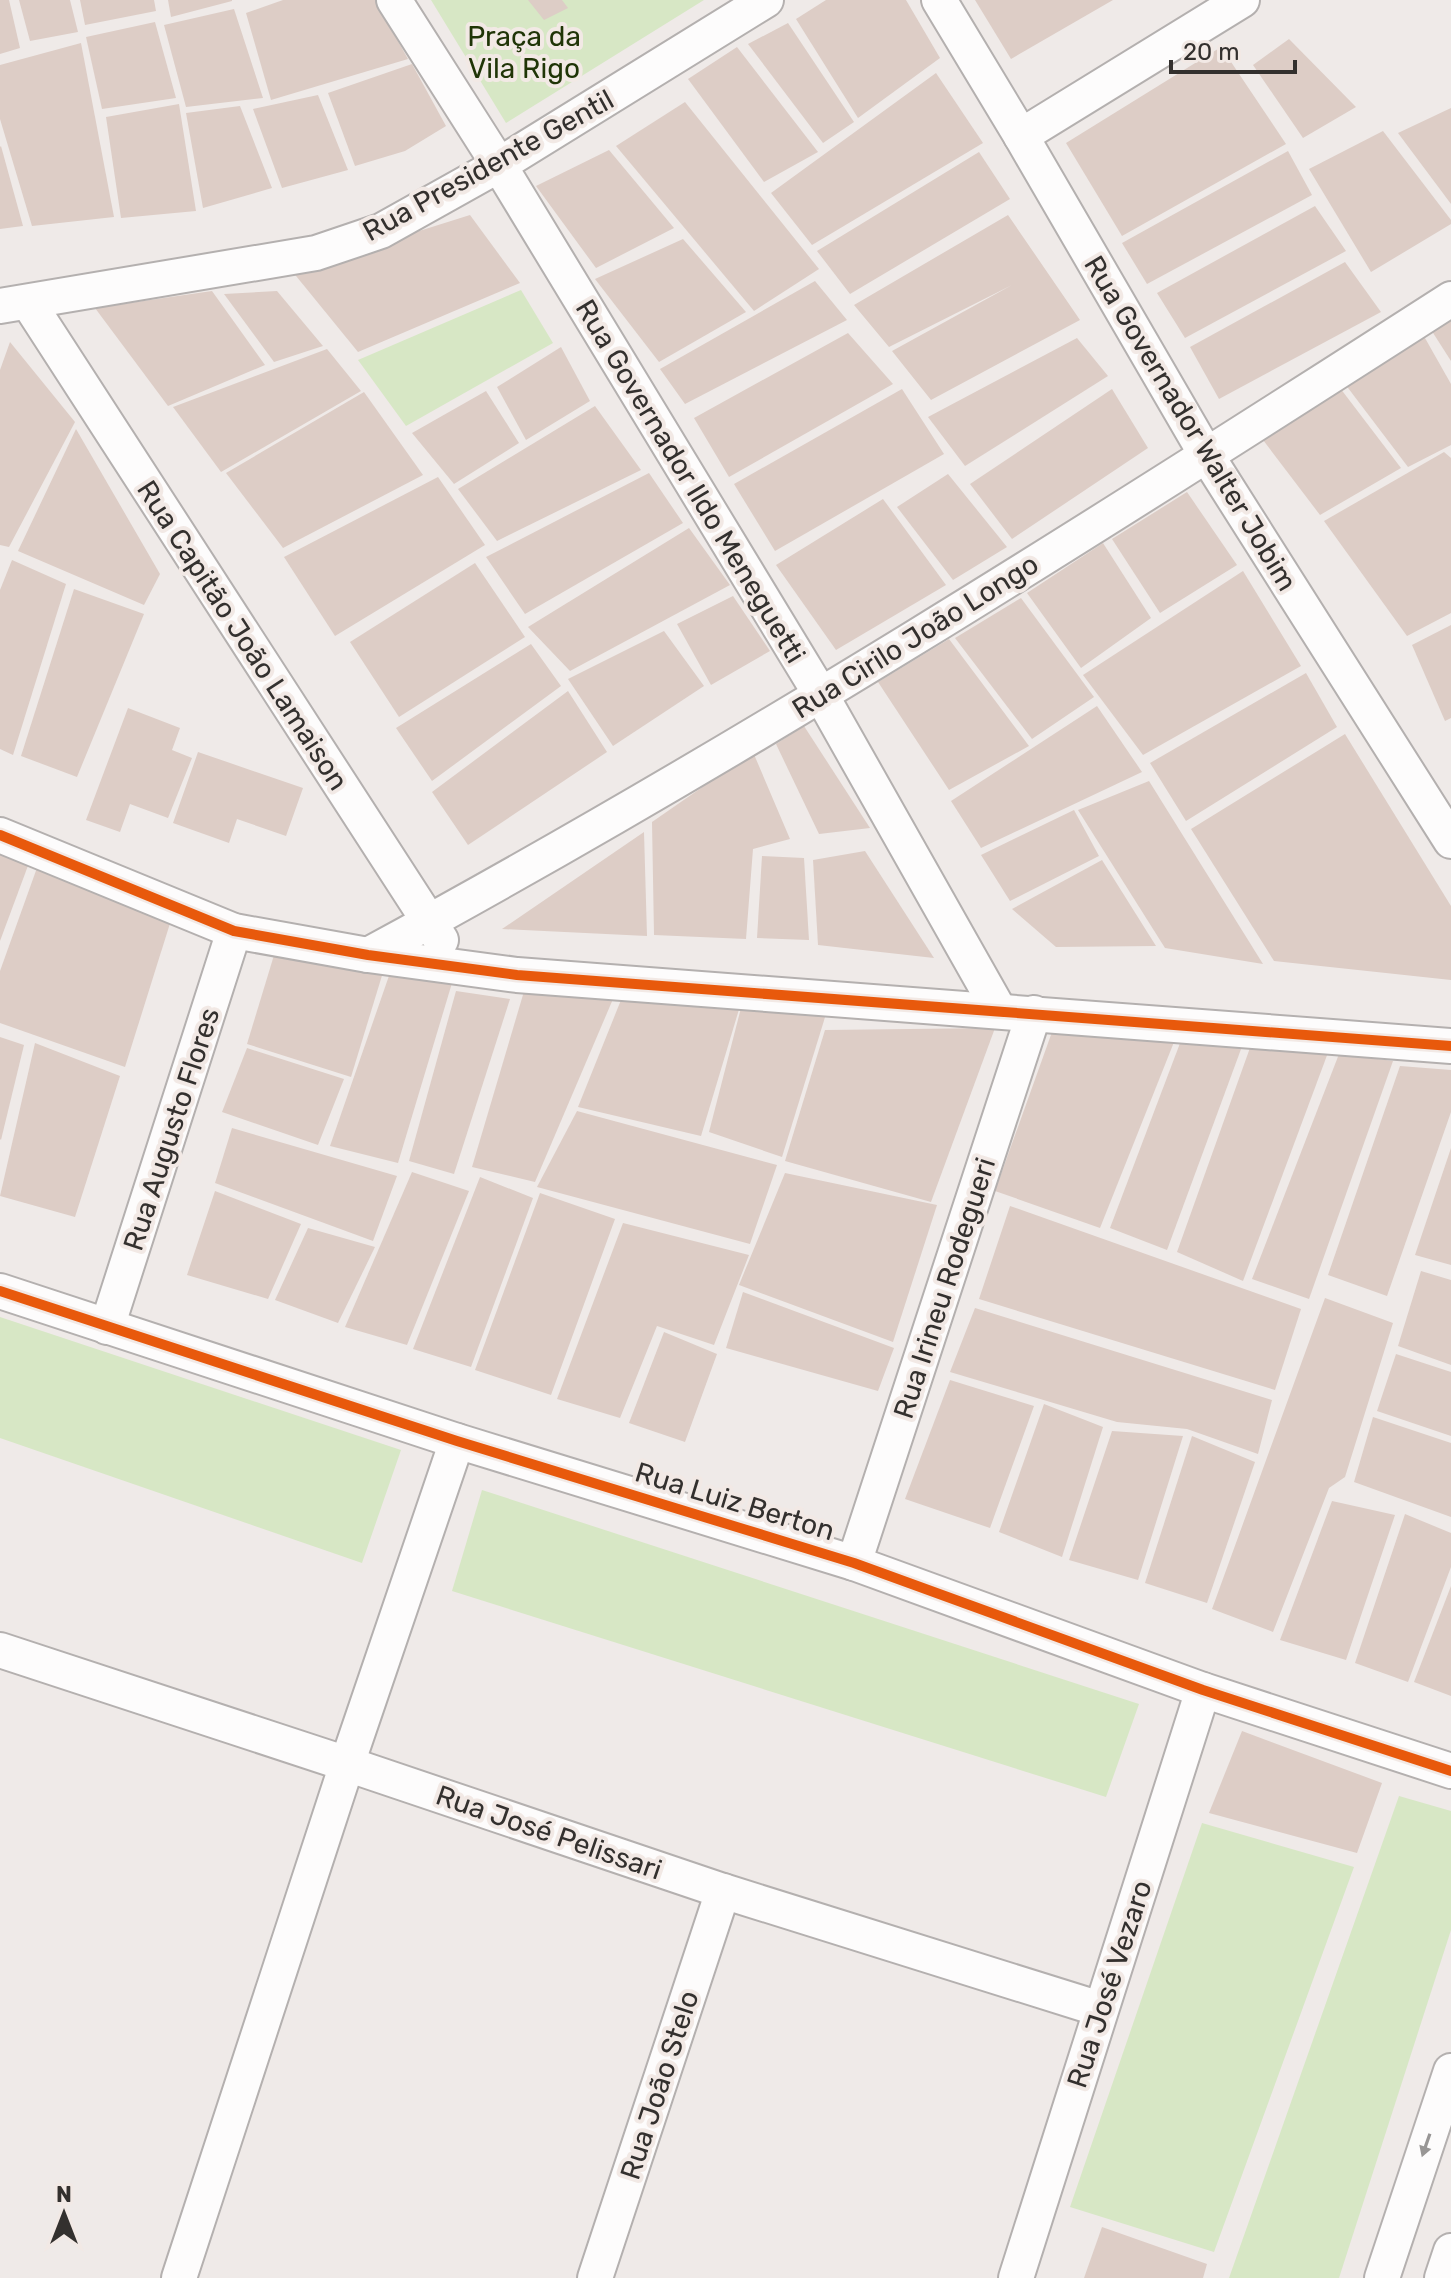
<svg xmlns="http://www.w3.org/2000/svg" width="1451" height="2278" viewBox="0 0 1451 2278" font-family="Rubik,sans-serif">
  <rect width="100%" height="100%" fill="#efeae8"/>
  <!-- green -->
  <g fill="#d7e7c5">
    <path d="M431 0H704L506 123Z"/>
    <path d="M521 290 553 343 406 426 358 360Z"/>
    <path d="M0 1317 401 1450 362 1563 0 1438Z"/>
    <path d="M482 1490 1139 1704 1106 1797 452 1591Z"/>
    <path d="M1399 1796 1451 1811V1930L1339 2278H1229Z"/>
    <path d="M1202 1823 1354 1867 1214 2252 1070 2207Z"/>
  </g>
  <!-- building -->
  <g fill="#ddcdc6">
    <path d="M0 0H9L20 48 0 54Z"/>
    <path d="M19 0H70L78 32 30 41Z"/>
    <path d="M80 0H154L156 11 85 25Z"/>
    <path d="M168 0H232V1L171 17Z"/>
    <path d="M283 0H375L408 59 271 100 246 13Z"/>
    <path d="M528 0H562L568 8 544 20Z"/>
    <path d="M826 0H906L940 58 858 118 796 19Z"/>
    <path d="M975 0H1113L1011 59Z"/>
    <path d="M234 9 263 98 186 107 164 25Z"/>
    <path d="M155 22 176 98 102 109 86 37Z"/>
    <path d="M788 23 854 122 823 143 748 44Z"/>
    <path d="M1289 39 1356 107 1303 138 1253 65Z"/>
    <path d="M81 43 114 217 32 226 0 119V65Z"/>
    <path d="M737 47 818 152 764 182 688 79Z"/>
    <path d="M1221 47 1286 144 1122 236 1066 143Z"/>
    <path d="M412 64 446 126 405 151 355 166 328 93Z"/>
    <path d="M936 73 983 143 812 245 771 193Z"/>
    <path d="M318 95 348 170 282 188 253 109Z"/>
    <path d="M685 102 819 269 754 311 616 146Z"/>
    <path d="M179 104 196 211 121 218 106 117Z"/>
    <path d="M240 106 272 188 203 208 186 113Z"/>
    <path d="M1451 108V204L1398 133Z"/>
    <path d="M1383 131 1451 220V224L1371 272 1309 169Z"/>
    <path d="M1 146 23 226 0 229V147Z"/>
    <path d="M609 150 674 228 596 268 536 186Z"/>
    <path d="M1288 151 1312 195 1147 284 1122 243Z"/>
    <path d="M979 152 1010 199 850 294 817 251Z"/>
    <path d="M1315 206 1346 251 1185 338 1157 293Z"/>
    <path d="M470 215 520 283 358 352 292 271Z"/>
    <path d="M1008 215 1080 320 931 400 892 351 1012 285 889 347 854 305Z"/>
    <path d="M683 239 746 312 659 362 595 279Z"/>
    <path d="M1345 262 1381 312 1219 399 1190 347Z"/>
    <path d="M815 281 847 320 685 404 660 369Z"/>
    <path d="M212 291 265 365 168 406 95 308Z"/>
    <path d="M277 291 323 346 274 362 224 294Z"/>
    <path d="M1451 308V361L1428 325Z"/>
    <path d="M1421 331 1451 384V445L1408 467 1342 380Z"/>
    <path d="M848 333 893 384 729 477 694 418Z"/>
    <path d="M1077 338 1108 376 965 466 928 417Z"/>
    <path d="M10 342 75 422 9 547 0 545V370Z"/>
    <path d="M561 347 590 401 526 440 497 387Z"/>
    <path d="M327 349 361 391 221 472 173 407Z"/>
    <path d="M1337 384 1401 468 1320 515 1263 440Z"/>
    <path d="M902 389 944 454 775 551 734 484Z"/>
    <path d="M1112 389 1148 448 1012 539 970 484Z"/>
    <path d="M486 391 519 443 454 484 412 433Z"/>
    <path d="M364 392 423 475 283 548 226 473Z"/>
    <path d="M595 406 641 470 497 541 458 489Z"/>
    <path d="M76 429 160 574 144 605 18 551Z"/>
    <path d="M1444 452 1451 458V613L1407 636 1324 521Z"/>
    <path d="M649 473 683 523 525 614 486 557Z"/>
    <path d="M948 474 1007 547 953 580 897 507Z"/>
    <path d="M438 477 485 545 335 636 284 557Z"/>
    <path d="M1187 492 1237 565 1160 613 1112 539Z"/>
    <path d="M883 499 946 585 836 650 776 565Z"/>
    <path d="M689 528 730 585 570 671 528 627Z"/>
    <path d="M1103 543 1151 618 1081 668 1027 593Z"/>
    <path d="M12 560 66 584 13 755 0 749V590Z"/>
    <path d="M475 563 525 637 399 717 350 642Z"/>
    <path d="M1243 571 1301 666 1143 755 1083 675Z"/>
    <path d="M74 589 144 614 77 777 21 756Z"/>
    <path d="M733 596 770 651 711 685 677 624Z"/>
    <path d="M1021 598 1094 697 1032 739 955 638Z"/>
    <path d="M1451 625V718L1445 721 1412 645Z"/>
    <path d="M664 631 704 686 613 746 568 679Z"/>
    <path d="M949 639 1029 746 949 790 878 682Z"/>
    <path d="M531 644 561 686 432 781 396 728Z"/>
    <path d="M1306 673 1337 727 1186 821 1150 763Z"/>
    <path d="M568 691 607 752 468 845 432 792Z"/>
    <path d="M1097 706 1142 772 981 848 951 801Z"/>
    <path d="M128 708 180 728 172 750 192 758 168 818 130 804 120 832 86 820Z"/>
    <path d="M804 726 870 828 819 834 776 744Z"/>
    <path d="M1345 734 1451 906V980L1274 961 1191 829Z"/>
    <path d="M198 752 303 788 286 836 237 819 229 843 173 823Z"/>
    <path d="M753 752 790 839 753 849 746 939 654 935 652 822Z"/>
    <path d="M1149 781 1263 964 1165 948 1078 810Z"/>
    <path d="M1074 810 1099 856 1010 901 981 855Z"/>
    <path d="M644 832 647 936 502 929Z"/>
    <path d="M865 851 934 958 818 945 813 860Z"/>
    <path d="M0 853 29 863 0 941Z"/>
    <path d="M762 856 804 858 809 940 757 938Z"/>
    <path d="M1102 860 1156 946 1056 947 1012 909Z"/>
    <path d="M38 865 172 917 125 1067 0 1023V971Z"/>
    <path d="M278 942 384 969 351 1077 247 1044Z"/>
    <path d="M391 970 452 983 398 1163 330 1146Z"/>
    <path d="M525 988 613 999 535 1182 472 1167Z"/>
    <path d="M456 991 510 999 454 1174 409 1161Z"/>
    <path d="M623 995 740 1006 701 1136 578 1107Z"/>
    <path d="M742 1004 826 1014 782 1157 709 1132Z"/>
    <path d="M1057 1018 1178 1032 1100 1228 995 1191Z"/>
    <path d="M995 1028 931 1202 785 1161 825 1030Z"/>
    <path d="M1185 1030 1244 1041 1167 1250 1110 1228Z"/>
    <path d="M0 1037 24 1045 1 1140 0 1139Z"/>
    <path d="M35 1043 120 1076 75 1217 0 1196Z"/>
    <path d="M1251 1045 1329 1050 1243 1281 1177 1252Z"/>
    <path d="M247 1048 344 1079 318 1145 222 1112Z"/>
    <path d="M1339 1054 1393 1061 1309 1299 1252 1279Z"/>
    <path d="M1400 1066 1451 1070V1112L1387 1296 1328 1275Z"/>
    <path d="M577 1111 777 1165 750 1244 537 1187Z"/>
    <path d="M232 1128 397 1176 373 1241 215 1183Z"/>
    <path d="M1451 1148V1265L1415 1255Z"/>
    <path d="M412 1172 469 1191 407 1345 345 1327Z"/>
    <path d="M785 1173 937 1205 893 1342 739 1285Z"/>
    <path d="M480 1177 533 1198 471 1367 413 1349Z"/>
    <path d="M215 1191 301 1224 268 1299 187 1275Z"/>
    <path d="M540 1193 615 1219 551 1395 475 1370Z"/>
    <path d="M1010 1206 1301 1309 1275 1390 979 1299Z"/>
    <path d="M623 1223 749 1255 714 1345 657 1326 620 1418 557 1399Z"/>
    <path d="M308 1228 375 1247 338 1323 275 1300Z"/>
    <path d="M1421 1271 1451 1280V1365L1398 1346Z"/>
    <path d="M743 1292 894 1348 878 1391 726 1348Z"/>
    <path d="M1325 1298 1393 1323 1345 1477 1329 1488 1273 1632 1212 1609Z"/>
    <path d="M975 1308 1272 1400 1258 1454 1187 1429 1117 1422 950 1372Z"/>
    <path d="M664 1332 717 1354 685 1442 629 1423Z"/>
    <path d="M1396 1354 1451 1372V1436L1377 1411Z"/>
    <path d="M950 1380 1034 1406 990 1528 905 1499Z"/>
    <path d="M1044 1404 1103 1427 1062 1557 999 1532Z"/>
    <path d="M1373 1417 1451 1443V1517L1354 1482Z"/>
    <path d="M1112 1431 1183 1436 1138 1580 1069 1560Z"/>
    <path d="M1192 1436 1255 1462 1207 1603 1145 1583Z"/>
    <path d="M1332 1501 1395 1515 1346 1660 1280 1640Z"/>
    <path d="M1405 1514 1451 1533V1567L1408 1682 1355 1663Z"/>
    <path d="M1451 1586V1696L1414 1682Z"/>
    <path d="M1242 1731 1382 1783 1357 1853 1209 1813Z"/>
    <path d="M1102 2227 1207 2264 1203 2278H1084Z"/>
  </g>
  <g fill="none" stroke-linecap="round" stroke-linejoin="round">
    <defs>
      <g id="minor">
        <path d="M394 0 499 165 821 695 999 1010"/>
        <path d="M939 0 1021 136 1207 456 1451 841"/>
        <path d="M1021 136 1242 0"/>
        <path d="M28 302 441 940"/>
        <path d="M0 306 316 253 381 231 499 165 766 0"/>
        <path d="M0 835 234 931 368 955 517 975 1451 1046"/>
        <path d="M368 955C739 754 1096 527 1451 299"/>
        <path d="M0 1291 457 1441 854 1563 1203 1690 1451 1771"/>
        <path d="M107 1327 234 931"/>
        <path d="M854 1563 1034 1013"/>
        <path d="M0 1650 347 1764 723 1891 1100 2009"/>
        <path d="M179 2278 347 1764 457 1441"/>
        <path d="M595 2278 723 1891"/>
        <path d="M1016 2278 1203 1690"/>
        <path d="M1382 2278 1451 2071"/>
        <path d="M1442 2278 1451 2251"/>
      </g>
    </defs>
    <!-- minor casing -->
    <use href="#minor" stroke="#b4b0af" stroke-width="38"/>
    <!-- minor -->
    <use href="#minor" stroke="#fdfcfc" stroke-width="34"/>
    <defs>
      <g id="cycleway">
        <path d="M0 835 234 931 368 955 517 975 1451 1046"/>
        <path d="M0 1291 457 1441 854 1563 1203 1690 1451 1771"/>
      </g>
    </defs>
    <!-- cycleway casing -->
    <use href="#cycleway" stroke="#f2e9e5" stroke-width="15"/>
    <!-- cycleway -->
    <use href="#cycleway" stroke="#e8590c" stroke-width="10"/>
  </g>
  <!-- one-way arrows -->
  <defs><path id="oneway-solid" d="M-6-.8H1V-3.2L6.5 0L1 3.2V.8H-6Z" transform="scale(2)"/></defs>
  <use fill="#989695" href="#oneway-solid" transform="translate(1426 2145) rotate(109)"/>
  <g text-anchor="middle" stroke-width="8" stroke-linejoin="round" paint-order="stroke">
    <!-- park labels -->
    <g font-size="28" fill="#203507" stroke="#f2e9e5">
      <text x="524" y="46">Praça da<tspan x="524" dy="32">Vila Rigo</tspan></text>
    </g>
    <!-- street labels -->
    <g font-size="28" fill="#33302e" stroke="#f2e9e5">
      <text transform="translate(488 165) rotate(-29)" y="10">Rua Presidente Gentil</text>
      <text transform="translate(1191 423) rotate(59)" y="10">Rua Governador Walter Jobim</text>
      <text transform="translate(691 481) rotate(59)" y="10">Rua Governador Ildo Meneguetti</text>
      <text transform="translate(243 635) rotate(57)" y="10">Rua Capitão João Lamaison</text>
      <text transform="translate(915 636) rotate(-32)" y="10">Rua Cirilo João Longo</text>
      <text transform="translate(171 1129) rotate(-72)" y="10">Rua Augusto Flores</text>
      <text transform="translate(944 1288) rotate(-72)" y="10">Rua Irineu Rodegueri</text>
      <text transform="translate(735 1501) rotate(17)" y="10">Rua Luiz Berton</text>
      <text transform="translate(549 1832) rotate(19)" y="10">Rua José Pelissari</text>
      <text transform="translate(1109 1984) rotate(-72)" y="10">Rua José Vezaro</text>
      <text transform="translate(659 2085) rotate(-72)" y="10">Rua João Stelo</text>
    </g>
  </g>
  <!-- north arrow -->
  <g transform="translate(64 2214)" stroke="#f2e9e5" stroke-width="6" paint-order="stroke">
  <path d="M0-6L14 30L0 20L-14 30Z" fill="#33302e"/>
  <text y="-12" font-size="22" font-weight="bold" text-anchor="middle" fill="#33302e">N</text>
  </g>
  <!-- scale -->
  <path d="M1171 60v12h124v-12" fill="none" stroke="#33302e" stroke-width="4"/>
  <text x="1183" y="60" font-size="24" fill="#33302e" stroke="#f2e9e5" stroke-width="6" paint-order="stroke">20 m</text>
</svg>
